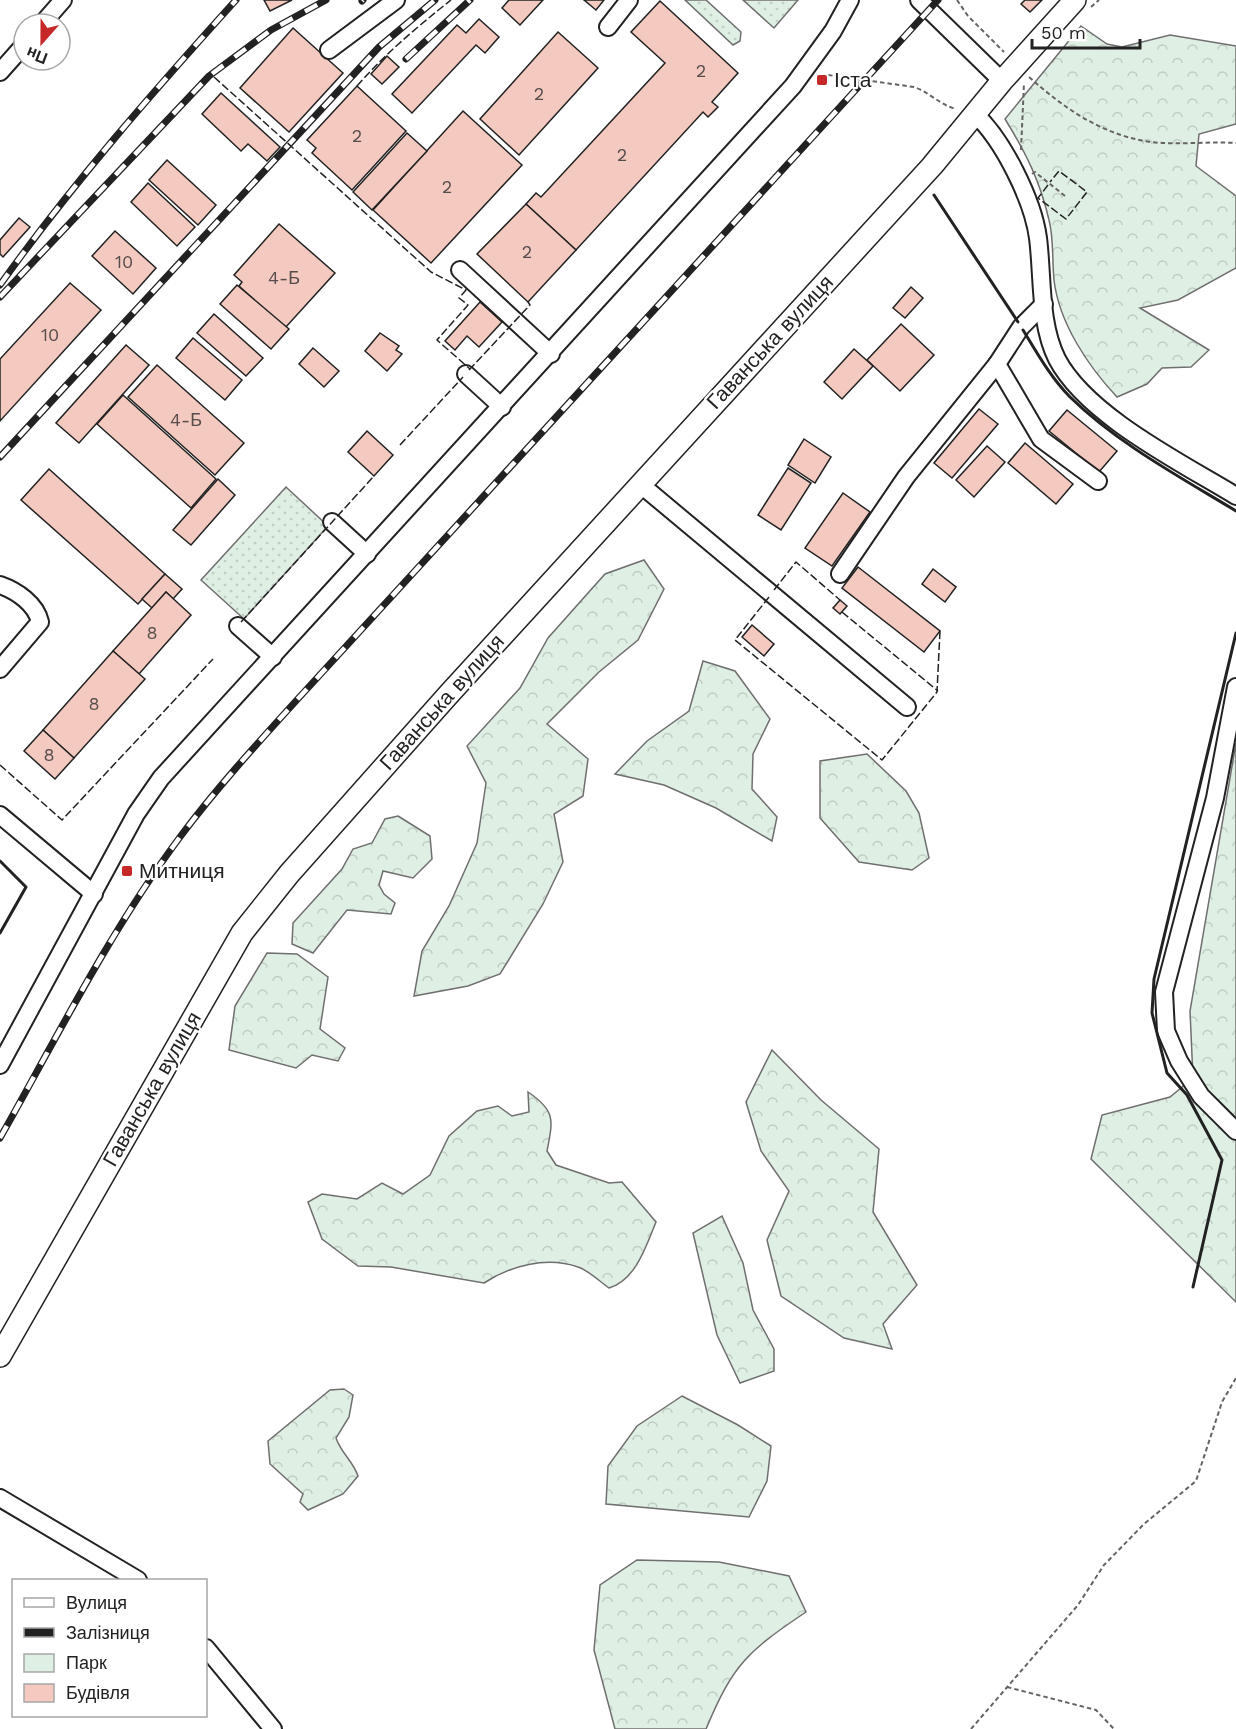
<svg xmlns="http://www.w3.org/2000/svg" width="1236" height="1729" viewBox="0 0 1236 1729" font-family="'Work Sans',sans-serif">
  <defs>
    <pattern id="green-dots" width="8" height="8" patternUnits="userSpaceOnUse" patternTransform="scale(1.5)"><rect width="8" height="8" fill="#e0efe3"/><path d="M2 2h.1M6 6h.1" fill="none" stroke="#c0cdc2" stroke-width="1.8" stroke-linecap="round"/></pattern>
    <pattern id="forest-crowns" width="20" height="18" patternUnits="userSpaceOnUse" patternTransform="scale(1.5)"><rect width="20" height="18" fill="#e0efe3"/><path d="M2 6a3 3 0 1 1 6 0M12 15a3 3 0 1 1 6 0" fill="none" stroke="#c0cdc2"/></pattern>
  </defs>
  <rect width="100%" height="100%" fill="#fff"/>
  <!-- green -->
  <g fill="url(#green-dots)" stroke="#6f6f6f" stroke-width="1.5">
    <path d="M685 0H706L741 32 740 41 733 45Z"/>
    <path d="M743 0H798L774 28Z"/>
    <path d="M286 487 328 526 244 619 201 580Z"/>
  </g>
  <!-- forest -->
  <g fill="url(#forest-crowns)" stroke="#6f6f6f" stroke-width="1.5">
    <path d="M1081 26 1107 44 1122 47 1170 35 1236 46V124L1199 134 1196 166 1236 196V268L1178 300 1140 308 1209 350 1191 367 1162 368 1147 384 1117 397C1088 366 1059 323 1054 280 1052 261 1054 239 1049 220 1040 181 1026 153 1005 119Z"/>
    <path d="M644 560 664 589 638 640 599 672 547 724 588 759 583 796 554 814 563 862 543 904 500 974 468 986 414 996 422 951 449 906 477 843 486 783 467 746 520 688 548 638 605 574Z"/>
    <path d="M703 661 735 671 770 719 753 754 752 789 777 817 772 841 716 808 664 785 615 774 647 741 689 711Z"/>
    <path d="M1236 743V1302L1091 1159 1102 1115 1170 1097 1193 1078 1190 1011Z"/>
    <path d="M867 754 906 791 919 813 929 858 912 870 859 862 820 818V761Z"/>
    <path d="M398 816 430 836 432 859 413 878 383 871 379 885 384 894 395 903 391 914 347 910 313 953 292 944 293 923 342 869 353 849 372 843 385 819Z"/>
    <path d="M267 953 297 954 328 977 320 1029 345 1048 338 1061 312 1055 296 1068 229 1050 235 1006Z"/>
    <path d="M772 1050 821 1100 879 1149 873 1212 917 1285 883 1324 892 1349 844 1338 781 1296 767 1240 789 1191 761 1151 746 1102Z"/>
    <path d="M528 1092C556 1111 553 1120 547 1151L556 1165 609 1183 622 1182 656 1222C646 1246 636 1280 609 1288 599 1281 588 1270 578 1267 546 1256 510 1266 484 1283L391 1267 358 1266 322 1239 308 1202 322 1194 357 1199 382 1183 403 1194 430 1175 449 1136 477 1111 498 1106 512 1116 529 1112Z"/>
    <path d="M722 1216 743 1263 753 1310 774 1349V1371L740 1383 717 1335 693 1233Z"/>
    <path d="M344 1389 353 1395 349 1417 336 1438C341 1453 353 1461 358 1476L343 1494 308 1510 300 1502 303 1494 270 1464 268 1441 330 1390Z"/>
    <path d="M682 1396 738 1425 771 1446 767 1481 749 1517 606 1504 608 1466 637 1426Z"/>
    <path d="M637 1560 719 1562 789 1576 806 1612C748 1651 733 1664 706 1729H615L594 1650 600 1585Z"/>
  </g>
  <!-- building -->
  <g fill="#f3c9c0" stroke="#222" stroke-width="1.5">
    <path d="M264 0H292L270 11Z"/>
    <path d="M509 0H543L520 25 502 8Z"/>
    <path d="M584 0H604L596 10Z"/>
    <path d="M1025 0H1042L1030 12 1021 4Z"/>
    <path d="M660 1 738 73 712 102 718 107 708 117 703 112 576 250 526 204 536 193 541 197 665 63 631 32Z"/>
    <path d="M479 19 499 37 485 53 476 45 412 113 392 94 457 25 466 33Z"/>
    <path d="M293 28 343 73 289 132 240 88Z"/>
    <path d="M558 32 598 68 519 155 480 119Z"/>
    <path d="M387 56 399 67 382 84 371 74Z"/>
    <path d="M357 86 406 131 352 190 312 153 316 148 307 140Z"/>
    <path d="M221 93 280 147 267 161 248 144 241 151 202 114Z"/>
    <path d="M463 111 522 165 431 263 373 210Z"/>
    <path d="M407 133 427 151 372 210 353 192Z"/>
    <path d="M167 160 216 205 198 225 149 180Z"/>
    <path d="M148 183 195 227 177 246 131 202Z"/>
    <path d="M526 204 576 250 528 302 477 254Z"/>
    <path d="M19 218 30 227 3 257 0 254V240Z"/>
    <path d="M279 224 335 273 285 328 239 286 242 282 234 275Z"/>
    <path d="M115 231 156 268 133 294 92 256Z"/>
    <path d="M70 283 101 310 0 421V359Z"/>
    <path d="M237 285 289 329 271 349 220 304Z"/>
    <path d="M911 287 923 298 905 318 893 308Z"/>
    <path d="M480 302 502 322 479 347 467 336 455 350 445 341Z"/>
    <path d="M214 314 263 358 246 376 197 333Z"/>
    <path d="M901 324 934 355 900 391 867 360Z"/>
    <path d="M380 333 399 346 396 350 402 354 387 371 365 351Z"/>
    <path d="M193 338 242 380 225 400 176 358Z"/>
    <path d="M126 345 149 365 79 443 56 423Z"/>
    <path d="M313 348 339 371 324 387 299 364Z"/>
    <path d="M854 349 873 366 842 399 824 382Z"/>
    <path d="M157 365 244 443 215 475 128 397Z"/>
    <path d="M123 395 216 479 191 508 97 424Z"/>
    <path d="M979 409 998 424 952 478 934 463Z"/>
    <path d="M1067 410 1117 451 1099 472 1049 431Z"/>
    <path d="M367 431 393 455 374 476 348 452Z"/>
    <path d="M804 439 831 457 815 483 788 465Z"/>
    <path d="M1025 443 1073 484 1056 504 1008 463Z"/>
    <path d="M987 446 1005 462 974 497 956 480Z"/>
    <path d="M788 468 811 483 781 530 758 515Z"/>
    <path d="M49 469 165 574 138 604 21 500Z"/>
    <path d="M218 479 235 495 191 545 173 530Z"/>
    <path d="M843 493 870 512 832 566 805 548Z"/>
    <path d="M858 567 940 631 924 652 842 588Z"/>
    <path d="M933 569 956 587 945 602 922 584Z"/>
    <path d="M165 574 182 589 173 599 166 592 152 608 142 599Z"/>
    <path d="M166 592 191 615 139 674 113 651Z"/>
    <path d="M840 600 847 606 840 614 833 608Z"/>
    <path d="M752 625 774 644 764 656 742 637Z"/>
    <path d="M113 651 145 679 74 758 43 730Z"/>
    <path d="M43 730 74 758 55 779 24 751Z"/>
  </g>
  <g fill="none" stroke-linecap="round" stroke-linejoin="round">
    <defs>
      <g id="minor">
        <path d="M919 0 1002 81"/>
        <path d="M42 24 63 0"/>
        <path d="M608 27 629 0"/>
        <path d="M329 50 396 0"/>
        <path d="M0 72 24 45"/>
        <path d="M975 114C1003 140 1033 200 1038 238 1043 277 1039 323 1057 359 1087 416 1182 463 1236 496"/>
        <path d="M460 270 551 354"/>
        <path d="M997 364 1041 439 1098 481"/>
        <path d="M466 374 502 407"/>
        <path d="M640 484 907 707"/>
        <path d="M332 522 367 554"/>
        <path d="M840 574 906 477 997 364 1021 327 1044 304"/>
        <path d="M0 585C17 591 36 604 40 622L0 669"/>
        <path d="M238 626 273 657"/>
        <path d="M1236 687 1215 798 1164 992 1166 1031 1179 1061 1201 1096 1236 1131"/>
        <path d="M0 815 94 894"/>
        <path d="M0 1065 136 814 161 778 793 86 833 31 850 0"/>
        <path d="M0 1498 138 1580"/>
        <path d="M206 1648 273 1729"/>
      </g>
      <path id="major" d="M0 1356 242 933 289 874 449 694 932 166 1002 81 1075 0"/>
    </defs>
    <!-- minor casing -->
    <use href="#minor" stroke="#222" stroke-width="20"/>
    <!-- major casing -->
    <use href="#major" stroke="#222" stroke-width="24"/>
    <!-- path -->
    <g stroke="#646464" stroke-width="2" stroke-dasharray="4.5 3" stroke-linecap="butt">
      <path d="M957 0 968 16 1004 52"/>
      <path d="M1091 7 1099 0"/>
      <path d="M828 75 914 87C929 92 940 105 956 109"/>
      <path d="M1029 77C1064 108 1098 132 1144 141 1174 146 1206 141 1236 143"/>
      <path d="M1021 150 1024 83"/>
      <path d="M1032 174 1035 172 1065 196"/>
      <path d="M1007 1687 1096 1710 1114 1729"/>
      <path d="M971 1729 1078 1605 1104 1565 1144 1524 1196 1481 1222 1402 1236 1378"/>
    </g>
    <!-- minor -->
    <use href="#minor" stroke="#fff" stroke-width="16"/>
    <!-- major -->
    <use href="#major" stroke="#fff" stroke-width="21"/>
    <defs>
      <g id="rail">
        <path d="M362 1 363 0"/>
        <path d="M406 59 470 0"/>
        <path d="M0 285C72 184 153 92 236 0"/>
        <path d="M0 297 209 76 271 30 326 0"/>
        <path d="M0 457 379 47 435 0"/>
        <path d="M0 1138C57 1037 110 931 180 837 215 790 255 746 295 702L938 0"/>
      </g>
    </defs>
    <!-- rail casing -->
    <use href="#rail" stroke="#222" stroke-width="7"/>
    <!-- rail -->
    <use href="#rail" stroke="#fff" stroke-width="4.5" stroke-dasharray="14" stroke-linecap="butt"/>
    <!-- fence -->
    <g stroke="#222" stroke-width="1.5" stroke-dasharray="8 3" stroke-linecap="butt">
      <path d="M214 77 431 272 466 290 459 298 468 305 437 340 470 369"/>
      <path d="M357 86C385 54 417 27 451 0"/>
      <path d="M1048 185 1038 198 1066 219 1087 192 1059 171 1050 182"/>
      <path d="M469 370 530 305 528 302"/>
      <path d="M400 445 463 377"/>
      <path d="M774 590 796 562 840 600"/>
      <path d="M769 597 735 640 882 760 937 692 940 631"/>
      <path d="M842 612 938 691"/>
      <path d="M241 622 374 476"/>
      <path d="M0 765 62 820 213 659"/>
    </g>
    <!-- wall -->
    <g stroke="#222" stroke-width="3">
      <path d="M934 195 1018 322"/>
      <path d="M1023 330C1037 353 1051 378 1070 397 1117 443 1180 477 1236 511"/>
      <path d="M0 861 26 887 0 933"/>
      <path d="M1193 1287 1222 1160 1187 1095 1167 1073 1152 1013 1154 979 1236 633"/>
    </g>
  </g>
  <!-- markers -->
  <g fill="#c62828" stroke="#fff" stroke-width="2">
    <rect x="816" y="74" width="12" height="12" rx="3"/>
    <rect x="121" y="865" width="12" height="12" rx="3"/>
  </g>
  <g text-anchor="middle" stroke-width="4.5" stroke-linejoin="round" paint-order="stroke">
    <!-- number labels -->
    <g font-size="18" fill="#564c4a">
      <text x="701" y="77">2</text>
      <text x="539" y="100">2</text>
      <text x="357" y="142">2</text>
      <text x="622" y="161">2</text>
      <text x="447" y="193">2</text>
      <text x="527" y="258">2</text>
      <text x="124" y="268">10</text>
      <text x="284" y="284">4-Б</text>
      <text x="50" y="341">10</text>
      <text x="186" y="426">4-Б</text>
      <text x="152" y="639">8</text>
      <text x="94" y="710">8</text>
      <text x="49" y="761">8</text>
    </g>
    <!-- poi labels -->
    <g font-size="21" fill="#222" stroke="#fff" text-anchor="start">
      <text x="834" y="87">Іста</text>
      <text x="139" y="878">Митниця</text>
    </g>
    <!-- street labels -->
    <g font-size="21" fill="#222" stroke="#fff">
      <text transform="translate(770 342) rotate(-47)" y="7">Гаванська вулиця</text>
      <text transform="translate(442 702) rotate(-48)" y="7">Гаванська вулиця</text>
      <text transform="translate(152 1089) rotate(-60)" y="7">Гаванська вулиця</text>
    </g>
  </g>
  <!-- legend -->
  <rect x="12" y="1579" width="195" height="138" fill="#ffffff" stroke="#a7a7a7" stroke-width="1.5"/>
  <rect x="24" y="1598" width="30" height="9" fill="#ffffff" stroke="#a7a7a7" stroke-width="1.5"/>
  <text x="66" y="1609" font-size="18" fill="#222222">Вулиця</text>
  <rect x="24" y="1628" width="30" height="9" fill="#222222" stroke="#a7a7a7" stroke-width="1.5"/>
  <text x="66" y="1639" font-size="18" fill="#222222">Залізниця</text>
  <rect x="24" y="1654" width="30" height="18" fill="#e0efe3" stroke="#a7a7a7" stroke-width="1.5"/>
  <text x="66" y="1669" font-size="18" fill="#222222">Парк</text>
  <rect x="24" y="1684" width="30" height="18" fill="#f3c9c0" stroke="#a7a7a7" stroke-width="1.5"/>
  <text x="66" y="1699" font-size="18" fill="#222222">Будівля</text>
  <!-- north arrow -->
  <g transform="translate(42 42) rotate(201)"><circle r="28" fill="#ffffff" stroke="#a7a7a7" stroke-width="1.5"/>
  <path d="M0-4.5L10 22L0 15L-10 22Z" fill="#c62828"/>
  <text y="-9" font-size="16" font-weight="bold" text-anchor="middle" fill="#222222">Пн</text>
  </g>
  <!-- scale -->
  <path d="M1032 39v9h108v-9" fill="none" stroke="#222222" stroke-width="3"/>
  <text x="1041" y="39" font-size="18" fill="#222222" stroke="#ffffff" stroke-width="4.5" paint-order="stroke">50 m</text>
</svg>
